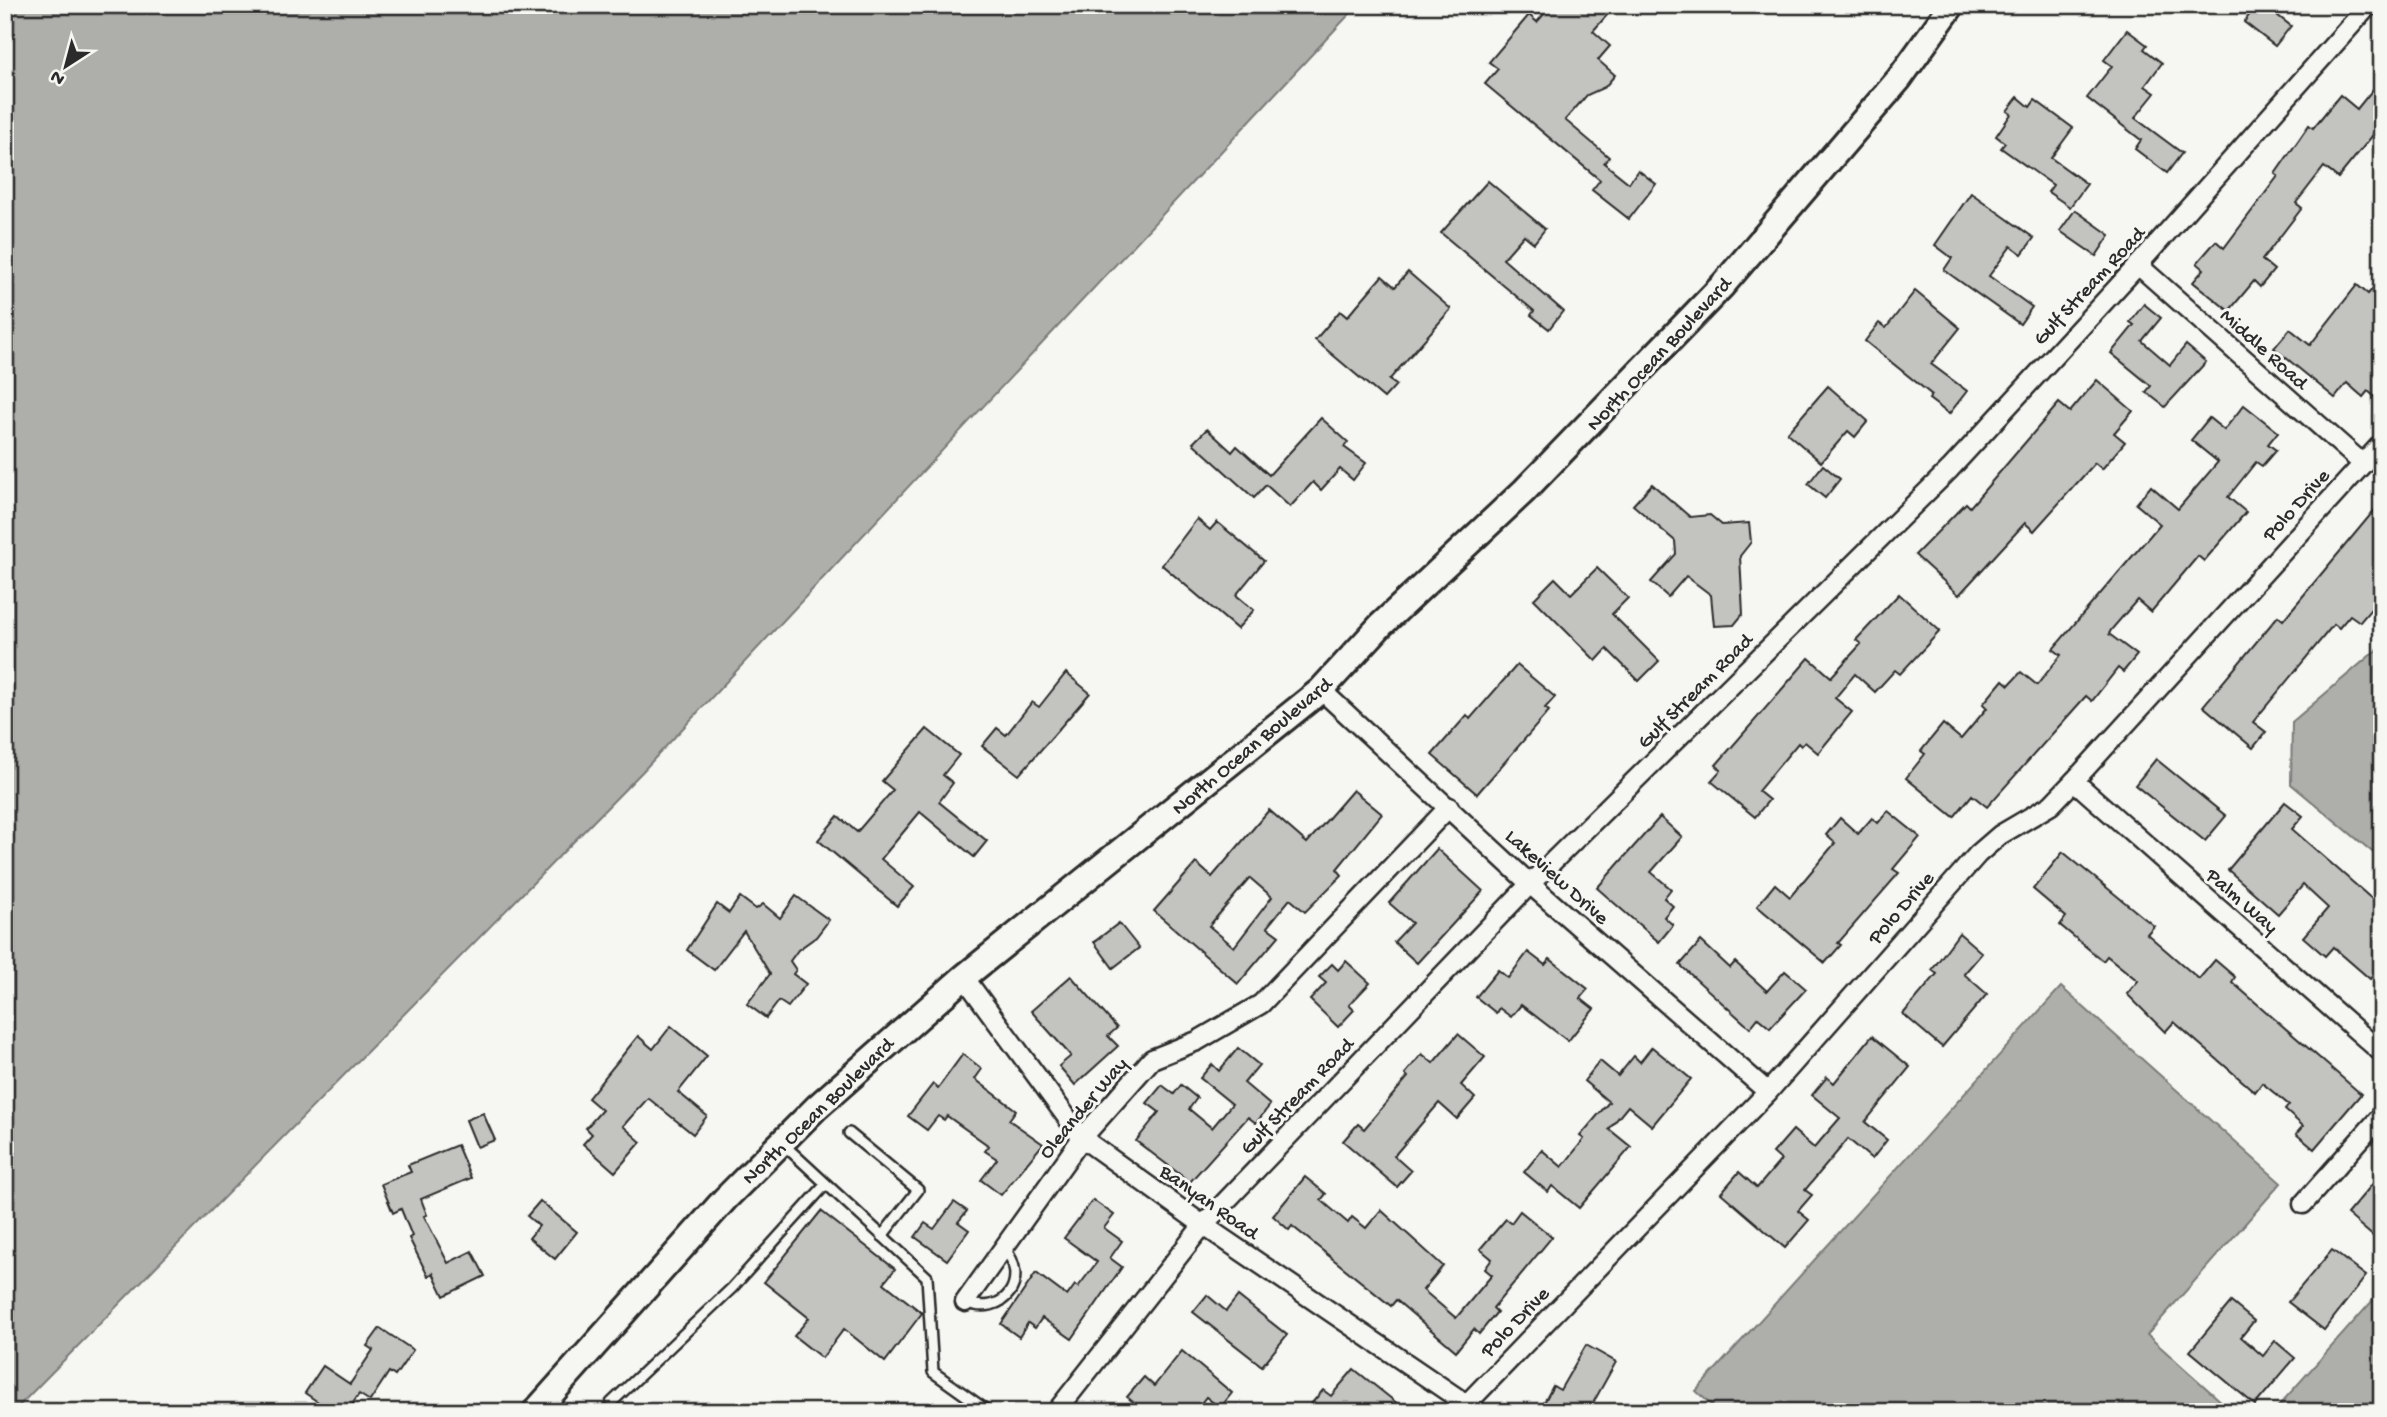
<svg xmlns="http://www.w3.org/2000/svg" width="2387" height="1417" viewBox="0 0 2387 1417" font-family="'Gochi Hand',sans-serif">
  <rect width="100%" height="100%" fill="#f6f6f2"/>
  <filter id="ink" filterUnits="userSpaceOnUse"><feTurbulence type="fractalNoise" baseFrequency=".0143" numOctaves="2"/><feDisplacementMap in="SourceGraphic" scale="14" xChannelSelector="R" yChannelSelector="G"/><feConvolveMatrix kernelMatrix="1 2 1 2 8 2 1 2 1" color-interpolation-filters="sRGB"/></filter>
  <g filter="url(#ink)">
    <!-- water -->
    <g fill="#aeaeab" stroke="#7a7a78" stroke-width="2">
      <path d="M5 5H1358L642 772 13 1412H5Z"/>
      <path d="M2380 647 2382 648V860L2291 784 2292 722Z"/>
      <path d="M2061 987 2281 1183 2147 1335 2233 1412H1719L1696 1391Z"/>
      <path d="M2382 1290V1412H2273Z"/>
    </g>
    <!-- building -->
    <g fill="#c3c3c0" stroke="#2b2b2b" stroke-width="2" fill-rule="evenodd">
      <path d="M1552 5H1616L1593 31 1610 46 1598 60 1615 75 1605 87 1587 95 1565 120 1609 157 1604 163 1629 183 1638 170 1656 184 1629 219 1592 190 1600 180 1485 84 1498 69 1489 62 1529 15 1537 22Z"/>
      <path d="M2257 5H2264L2291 26 2275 46 2244 22Z"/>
      <path d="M2127 30 2147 45 2144 49 2162 63 2145 86 2155 93 2135 118 2182 153 2167 173 2135 149 2141 140 2087 98 2112 66 2104 60Z"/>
      <path d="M2382 78V124L2338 178 2324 167 2296 203 2302 208 2262 260 2274 270 2260 287 2254 281 2229 311 2193 282 2204 269 2197 263 2216 241 2224 248 2278 176 2275 174 2309 125 2313 128 2340 95 2357 109Z"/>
      <path d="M2018 97 2030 107 2035 100 2073 128 2051 158 2087 184 2070 207 2048 192 2053 185 2001 148 2005 143 1996 136 2011 114 2007 111Z"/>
      <path d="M1488 181 1545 229 1534 243 1524 235 1503 259 1563 311 1549 329 1531 315 1534 311 1441 233Z"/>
      <path d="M1971 193 2034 238 2022 254 2011 246 1989 276 2032 307 2020 324 1944 270 1952 258 1935 245Z"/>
      <path d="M2075 210 2110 235 2096 256 2060 231Z"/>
      <path d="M1408 272 1451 309 1389 380 1396 385 1384 398 1315 340 1340 311 1347 317 1382 276 1395 287Z"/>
      <path d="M2382 278V403L2368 391 2363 397 2347 383 2335 398 2274 348 2290 329 2310 345 2357 285 2368 294Z"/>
      <path d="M1915 291 1960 328 1931 364 1967 391 1949 414 1929 399 1932 395 1865 341 1879 323 1886 328Z"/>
      <path d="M2144 304 2161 318 2142 341 2170 365 2186 345 2206 362 2165 407 2146 392 2151 386 2111 353 2134 325 2130 322Z"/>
      <path d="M2097 380 2133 411 2114 433 2125 442 2102 469 2095 463 2034 531 2025 523 1959 595 1915 555 1966 503 1970 507 2059 403 2070 412Z"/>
      <path d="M1828 386 1868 421 1855 437 1848 431 1821 462 1787 433Z"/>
      <path d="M2244 405 2278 432 2268 444 2276 450 2262 466 2256 462 2228 497 2246 512 2204 561 2198 556 2151 612 2137 600 2111 630 2109 634 2137 655 2123 672 2118 668 2092 701 2086 696 1987 807 1972 795 1954 817 1906 778 1925 754 1921 751 1943 724 1961 739 1987 708 1983 704 2003 680 2009 685 2021 672 2037 685 2061 655 2053 649 2160 524 2136 504 2151 486 2178 509 2218 462 2191 440 2209 418 2224 430Z"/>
      <path d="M1321 418 1348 442 1344 447 1366 463 1353 480 1340 469 1321 490 1313 482 1290 507 1266 485 1254 498 1193 443 1207 429 1232 452 1237 446 1269 475Z"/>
      <path d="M1823 465 1840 479 1825 498 1808 484Z"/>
      <path d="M1652 484 1690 517 1710 515 1722 525 1749 523 1751 542 1740 556 1743 614 1734 625 1714 626 1711 595 1686 576 1668 597 1651 582 1676 554 1675 541 1633 505Z"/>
      <path d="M2382 501V596L2360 622 2350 615 2339 628 2334 624 2253 722 2266 732 2253 748 2203 706 2278 616 2283 620Z"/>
      <path d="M1197 519 1210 530 1217 522 1264 561 1236 595 1254 610 1237 629 1162 565Z"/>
      <path d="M1597 568 1628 598 1612 614 1659 661 1639 681 1607 649 1596 661 1534 599 1555 578 1571 594Z"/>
      <path d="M1899 594 1940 631 1900 674 1895 670 1875 692 1855 674 1835 698 1852 712 1818 753 1805 742 1801 746 1798 743 1758 791 1769 800 1755 817 1711 781 1721 770 1716 765 1809 658 1831 677 1861 644 1856 640Z"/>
      <path d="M1517 665 1555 697 1545 708 1549 711 1477 794 1432 755 1467 715 1470 719Z"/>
      <path d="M1066 673 1090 693 1019 775 982 746 997 728 1006 735 1032 702 1039 707Z"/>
      <path d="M927 729 959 755 943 775 953 783 939 802 987 841 974 857 920 812 881 859 914 887 897 906 818 840 838 816 857 832 893 790 882 781Z"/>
      <path d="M2156 759 2226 816 2205 841 2135 785Z"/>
      <path d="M1353 790 1382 814 1337 869 1342 875 1305 912 1290 899 1267 927 1279 936 1238 984 1154 911 1196 863 1212 877 1269 810 1307 843ZM1250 878 1272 897 1234 947 1209 926Z"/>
      <path d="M2285 802 2303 816 2292 829 2382 908V965L2370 979 2333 947 2325 956 2303 937 2328 908 2303 885 2278 914 2228 870Z"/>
      <path d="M1888 811 1920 837 1893 869 1899 873 1838 943 1841 945 1825 963 1757 906 1775 884 1790 897 1835 843 1826 835 1840 818 1858 834 1872 818 1878 823Z"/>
      <path d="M1660 817 1682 837 1651 872 1671 889 1664 898 1673 906 1664 917 1673 925 1659 942 1597 888Z"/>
      <path d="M1437 849 1483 891 1417 963 1394 942 1412 923 1389 903Z"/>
      <path d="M2063 852 2154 926 2147 934 2199 979 2215 960 2235 977 2232 982 2361 1094 2314 1149 2296 1134 2303 1126 2285 1110 2289 1105 2262 1083 2255 1092 2174 1022 2165 1032 2127 994 2138 981 2107 956 2103 961 2060 925 2066 917 2033 889Z"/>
      <path d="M796 896 829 920 816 937 798 950 790 961 796 970 793 974 806 984 788 1007 779 1001 766 1018 747 1004 770 974 744 931 714 970 687 950 717 904 729 913 740 897 756 909 763 904 780 918Z"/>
      <path d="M1119 923 1139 948 1113 968 1094 942Z"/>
      <path d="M1959 933 1982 953 1964 974 1987 994 1942 1047 1903 1014 1937 974 1932 970Z"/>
      <path d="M1701 941 1730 968 1735 962 1767 991 1785 971 1806 989 1770 1028 1758 1018 1750 1028 1680 965Z"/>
      <path d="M1528 952 1545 965 1550 959 1588 989 1580 998 1594 1009 1568 1041 1521 1005 1511 1017 1499 1008 1496 1013 1476 997 1498 970 1508 978Z"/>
      <path d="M1346 961 1370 983 1349 1005 1354 1010 1338 1027 1310 1000 1326 983 1319 977 1332 964 1338 970Z"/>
      <path d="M1071 976 1117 1028 1108 1036 1118 1046 1075 1085 1059 1066 1071 1056 1031 1011Z"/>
      <path d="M671 1026 707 1056 678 1092 707 1116 693 1134 648 1098 623 1126 641 1142 615 1172 583 1144 592 1134 586 1128 602 1110 588 1098 638 1036 653 1049Z"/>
      <path d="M1458 1034 1485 1057 1461 1085 1475 1098 1457 1119 1439 1103 1394 1156 1411 1171 1397 1187 1343 1141 1358 1124 1364 1129 1408 1077 1405 1074 1422 1054 1433 1063Z"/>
      <path d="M1872 1036 1910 1067 1865 1122 1887 1140 1872 1159 1848 1139 1805 1190 1812 1195 1798 1211 1809 1220 1785 1248 1721 1193 1739 1172 1757 1188 1781 1160 1773 1153 1793 1130 1814 1148 1840 1118 1812 1095 1827 1077 1834 1083Z"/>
      <path d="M1652 1047 1691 1079 1652 1126 1628 1106 1609 1129 1631 1147 1579 1208 1552 1186 1548 1192 1524 1172 1542 1150 1562 1167 1584 1139 1580 1136 1609 1102 1584 1081 1600 1061 1618 1076 1634 1056 1640 1062Z"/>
      <path d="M1238 1048 1259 1065 1244 1083 1270 1105 1256 1123 1248 1117 1190 1182 1136 1141 1159 1112 1147 1103 1162 1085 1174 1094 1181 1085 1197 1098 1189 1109 1212 1128 1232 1104 1200 1078 1212 1064 1219 1071Z"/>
      <path d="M963 1054 982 1069 975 1079 1016 1110 1009 1120 1043 1144 1001 1195 981 1180 997 1159 985 1151 989 1146 947 1116 944 1120 938 1116 927 1130 908 1116 933 1084 938 1088Z"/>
      <path d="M483 1113 495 1140 477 1147 466 1120Z"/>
      <path d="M457 1145 471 1178 421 1199 427 1215 424 1216 448 1263 472 1251 485 1276 444 1296 433 1273 428 1276 409 1238 412 1236 401 1209 393 1213 381 1184 411 1172 408 1165Z"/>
      <path d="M2382 1173V1244L2347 1214Z"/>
      <path d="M1305 1177 1326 1194 1321 1200 1348 1223 1352 1217 1366 1228 1381 1210 1443 1266 1423 1290 1456 1318 1492 1275 1485 1269 1492 1259 1480 1249 1506 1219 1511 1223 1520 1211 1552 1237 1493 1308 1497 1312 1479 1334 1474 1329 1456 1351 1396 1300 1391 1306 1292 1226 1289 1230 1273 1216Z"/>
      <path d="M1093 1200 1114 1215 1104 1228 1122 1241 1110 1258 1122 1267 1072 1339 1042 1318 1035 1328 1028 1323 1019 1337 1001 1324 1036 1273 1067 1296 1075 1285 1078 1287 1097 1262 1064 1238Z"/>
      <path d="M540 1201 577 1232 555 1259 529 1238 539 1226 527 1216Z"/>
      <path d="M954 1202 967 1211 958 1222 969 1230 947 1260 915 1237 925 1223 934 1229Z"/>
      <path d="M821 1211 895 1269 884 1283 922 1313 885 1362 844 1329 822 1358 794 1336 809 1318 764 1282Z"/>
      <path d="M2332 1250 2366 1276 2324 1330 2288 1302Z"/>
      <path d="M1207 1295 1226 1311 1238 1296 1287 1335 1262 1366 1193 1312Z"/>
      <path d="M2231 1302 2254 1321 2241 1337 2263 1356 2275 1341 2295 1358 2255 1405 2190 1351Z"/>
      <path d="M380 1328 413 1350 395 1376 389 1372 370 1401 359 1394 347 1412H311L318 1402 305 1393 323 1366 350 1384 373 1350 367 1346Z"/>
      <path d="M1586 1345 1616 1362 1588 1412H1539L1553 1386 1560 1390Z"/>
      <path d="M1182 1351 1232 1393 1220 1408 1206 1397 1194 1412H1145L1127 1397 1144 1377 1154 1386Z"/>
      <path d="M1354 1369 1408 1412H1319L1311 1404 1323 1390 1331 1396Z"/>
    </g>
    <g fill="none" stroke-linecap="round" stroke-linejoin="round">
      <defs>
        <g id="service">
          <path d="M849 1133 918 1190 882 1236"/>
          <path d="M783 1144 927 1277 933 1372 989 1412"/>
          <path d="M965 1302C1004 1318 1031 1280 1004 1248"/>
          <path d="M611 1403 732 1288 826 1184"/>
        </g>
        <g id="minor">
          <path d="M2138 265 2363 464"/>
          <path d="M1321 690 1530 884 1768 1092"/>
          <path d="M2074 781 2382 1053"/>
          <path d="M964 977 1082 1138 1203 1225 1478 1412"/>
          <path d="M2303 1204 2382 1115"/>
          <path d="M965 1302 1082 1138 1152 1059 1197 1041 1261 1004 1449 807"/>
          <path d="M1056 1412 1203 1225 1530 884 1950 469 2138 265 2369 5"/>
          <path d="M1459 1412 1768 1092 1978 854 2000 835 2051 805 2074 781 2382 443"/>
        </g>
        <path id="secondary" d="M535 1412 725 1199 817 1107 964 977 1321 690 1381 625 1524 491 1722 286 1899 79 1952 5"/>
      </defs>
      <!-- service casing -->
      <use href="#service" stroke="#2b2b2b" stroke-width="14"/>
      <!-- minor casing -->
      <use href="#minor" stroke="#2b2b2b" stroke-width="23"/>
      <!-- secondary casing -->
      <use href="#secondary" stroke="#2b2b2b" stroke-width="30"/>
      <!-- service -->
      <use href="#service" stroke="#f6f6f2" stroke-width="9"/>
      <!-- minor -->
      <use href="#minor" stroke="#f6f6f2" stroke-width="18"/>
      <!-- secondary -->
      <use href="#secondary" stroke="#f6f6f2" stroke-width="24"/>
    </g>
  </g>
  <g text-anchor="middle" stroke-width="6" stroke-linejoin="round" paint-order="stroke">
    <!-- street labels -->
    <g font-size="21" fill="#2b2b2b" stroke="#f6f6f2">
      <text transform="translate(2088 285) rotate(-47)" y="7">Gulf Stream Road</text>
      <text transform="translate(2265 348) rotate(42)" y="7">Middle Road</text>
      <text transform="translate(1658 353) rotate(-47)" y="7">North Ocean Boulevard</text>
      <text transform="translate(2295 504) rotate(-48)" y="7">Polo Drive</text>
      <text transform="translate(1694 690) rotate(-45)" y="7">Gulf Stream Road</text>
      <text transform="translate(1251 745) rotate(-40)" y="7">North Ocean Boulevard</text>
      <text transform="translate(1558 876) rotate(42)" y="7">Lakeview Drive</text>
      <text transform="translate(2243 900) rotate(41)" y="7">Palm Way</text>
      <text transform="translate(1900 907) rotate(-49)" y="7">Polo Drive</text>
      <text transform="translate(1296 1095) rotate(-46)" y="7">Gulf Stream Road</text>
      <text transform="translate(1082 1107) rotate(-50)" y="7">Oleander Way</text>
      <text transform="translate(817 1110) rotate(-44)" y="7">North Ocean Boulevard</text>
      <text transform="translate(1210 1201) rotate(35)" y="7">Banyan Road</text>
      <text transform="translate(1514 1321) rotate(-46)" y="7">Polo Drive</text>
    </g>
  </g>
  <!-- margin -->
  <rect width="2387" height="1417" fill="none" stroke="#f6f6f2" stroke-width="28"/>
  <rect x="14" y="14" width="2359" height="1389" fill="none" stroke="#2b2b2b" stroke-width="2.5" filter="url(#ink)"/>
  <!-- north arrow -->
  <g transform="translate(66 66) rotate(216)" stroke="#f6f6f2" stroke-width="5" paint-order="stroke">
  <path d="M0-5L12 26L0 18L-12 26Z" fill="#2b2b2b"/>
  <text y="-10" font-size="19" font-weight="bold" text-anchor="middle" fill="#2b2b2b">N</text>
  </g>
</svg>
